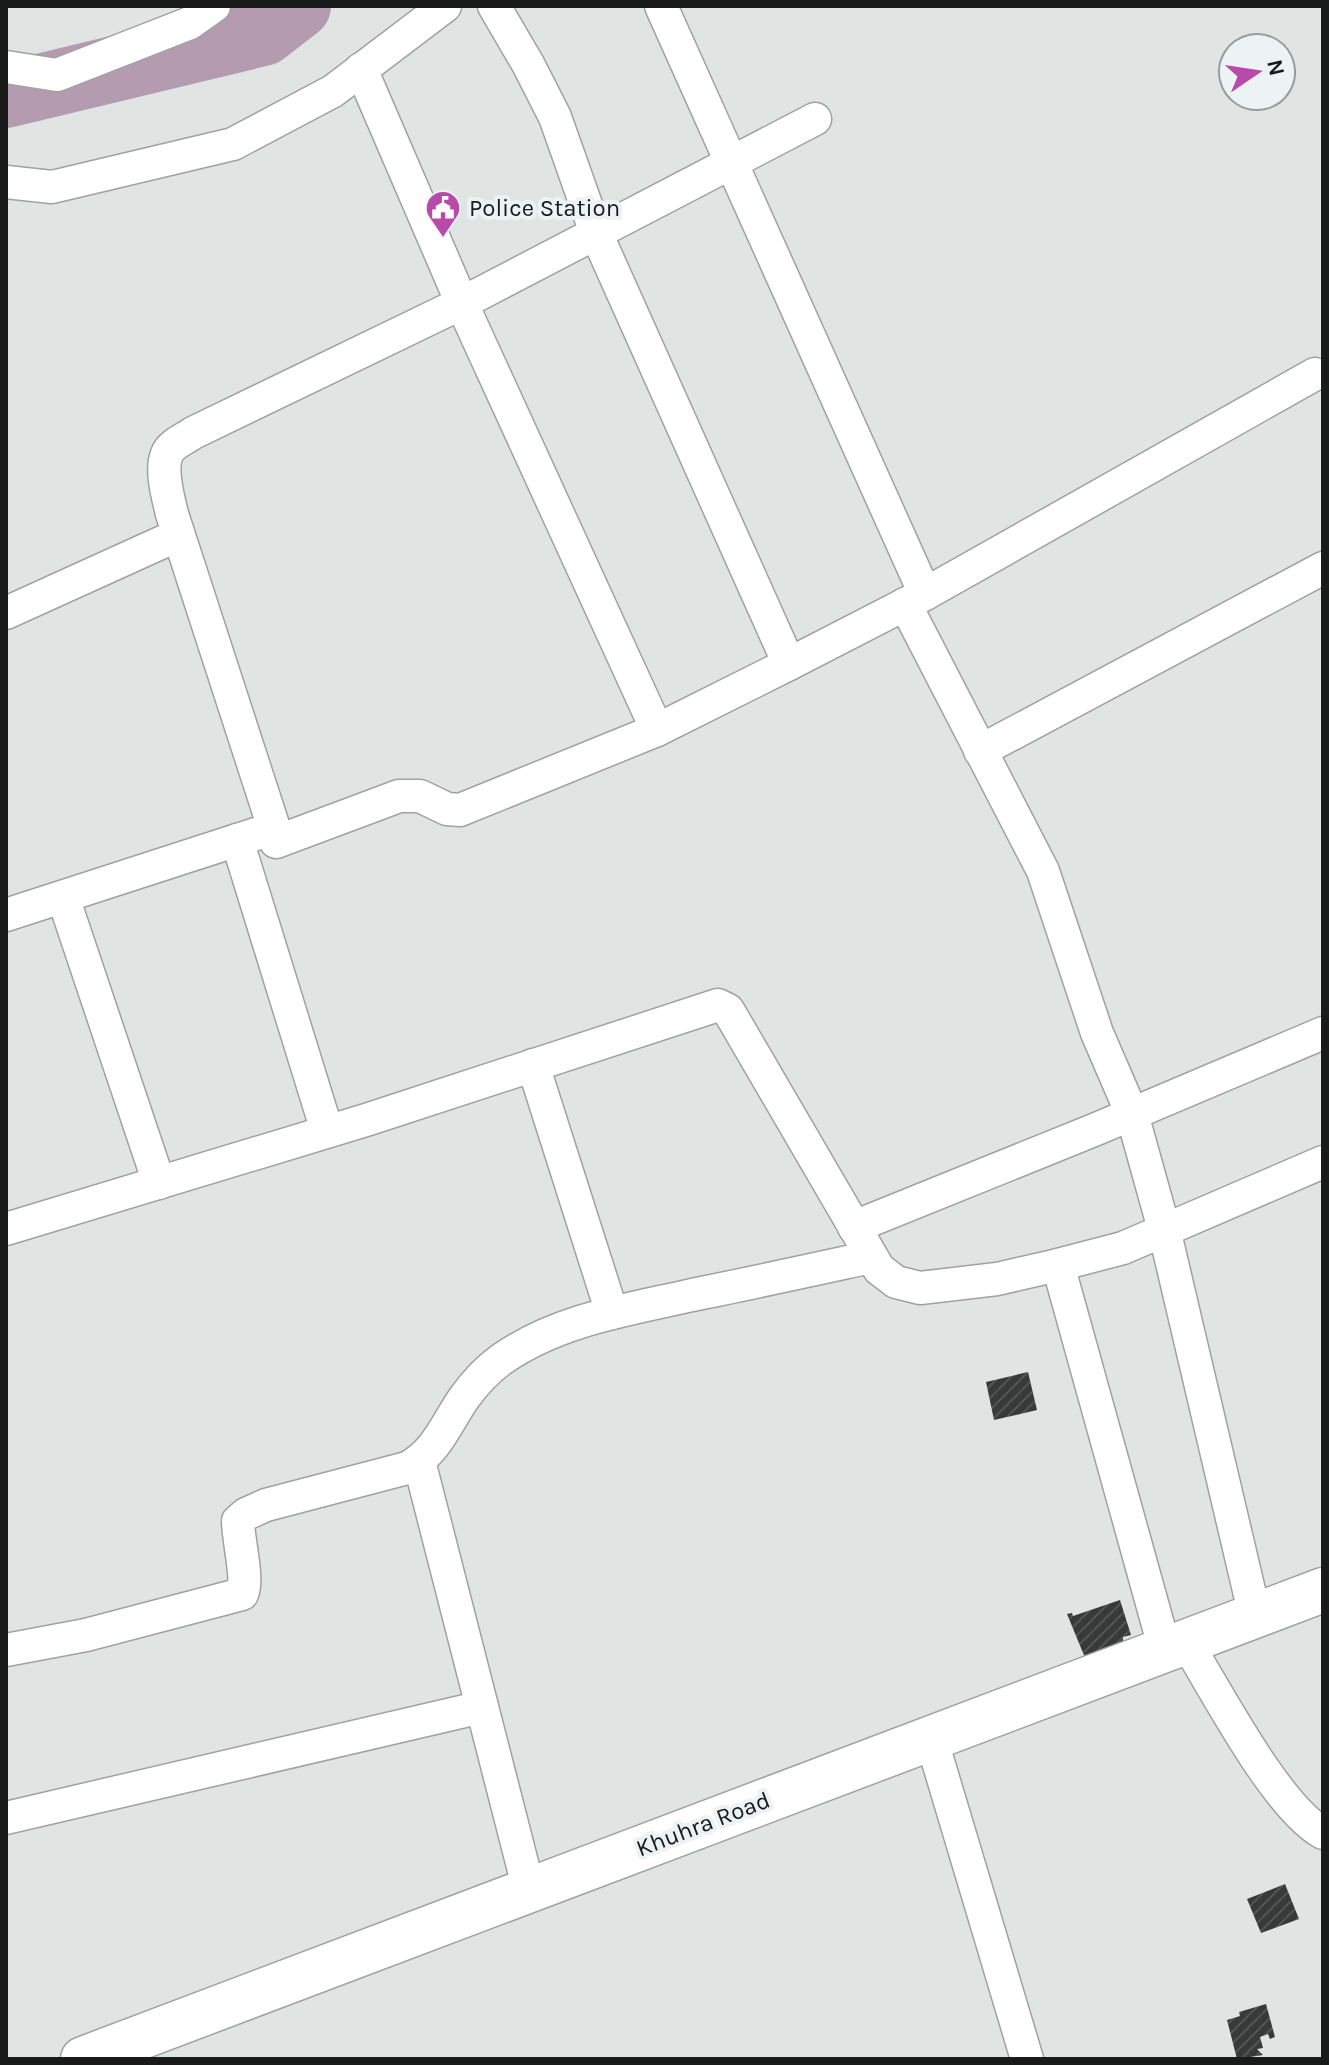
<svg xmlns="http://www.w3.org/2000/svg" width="1329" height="2065" viewBox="0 0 1329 2065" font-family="Karla,sans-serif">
  <defs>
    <pattern id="building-hatch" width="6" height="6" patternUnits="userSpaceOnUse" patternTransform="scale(2)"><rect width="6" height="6" fill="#363a39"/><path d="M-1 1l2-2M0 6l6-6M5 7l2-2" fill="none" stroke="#505453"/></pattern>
  </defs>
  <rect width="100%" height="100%" fill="#e0e5e4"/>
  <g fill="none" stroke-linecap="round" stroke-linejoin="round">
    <!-- river -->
    <path stroke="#b59bb0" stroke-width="66" d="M6 95 263 33 298 6"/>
  </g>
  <!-- building -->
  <g fill="url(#building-hatch)">
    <path d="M1028 1372 1037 1410 994 1420 986 1382Z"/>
    <path d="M1120 1600 1131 1635 1123 1637V1643L1088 1665 1067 1614 1072 1613 1073 1616Z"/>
    <path d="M1285 1884 1299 1919 1261 1933 1247 1899Z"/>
    <path d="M1266 2004 1275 2037 1270 2039 1268 2034 1260 2037 1263 2048 1257 2049 1263 2055 1237 2059 1227 2020 1240 2016 1239 2012Z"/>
  </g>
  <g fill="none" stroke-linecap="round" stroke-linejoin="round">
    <defs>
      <g id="street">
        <path d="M494 6 528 64 555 117 596 233 789 664"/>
        <path d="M661 6 925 594"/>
        <path d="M6 67 57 75 190 23 214 6"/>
        <path d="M361 69 467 315 657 730"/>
        <path d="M815 119 462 303 193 433C185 439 171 444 167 454 160 470 168 497 172 514L274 828 276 842 399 796H420L447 809 460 810 657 730 789 664 925 594 1315 374"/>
        <path d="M6 182 52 187 233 144 333 91 445 6"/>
        <path d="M905 604 1043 871 1097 1033 1132 1114 1164 1229 1255 1616"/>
        <path d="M6 613 178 535"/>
        <path d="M980 751 1323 568"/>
        <path d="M237 840 327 1131"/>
        <path d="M63 897 159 1183"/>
        <path d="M6 915 256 834"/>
        <path d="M533 1065 612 1313"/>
        <path d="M854 1227 1094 1130 1323 1033"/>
        <path d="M6 1229 366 1120 718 1005 728 1010 879 1269 896 1282 920 1288 997 1279 1058 1265 1123 1248 1323 1162"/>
        <path d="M1058 1265 1165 1650"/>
        <path d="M419 1461 529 1890"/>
        <path d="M1186 1642C1216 1690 1276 1807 1323 1833"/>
        <path d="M6 1650 86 1635 242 1594C249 1580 238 1540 238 1521L246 1514 266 1505 407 1468C437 1452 446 1424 464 1398 474 1384 488 1369 502 1359 558 1320 626 1310 692 1295 752 1283 811 1270 871 1257"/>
        <path d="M931 1738 1027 2059"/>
        <path d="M6 1818 482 1707"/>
      </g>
      <path id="secondary" d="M83 2059 1323 1590"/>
    </defs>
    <!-- street casing -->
    <use href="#street" stroke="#9ea3a2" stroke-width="35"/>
    <!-- secondary casing -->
    <use href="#secondary" stroke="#9ea3a2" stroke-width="47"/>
    <!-- street -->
    <use href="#street" stroke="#fff" stroke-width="32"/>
    <!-- secondary -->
    <use href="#secondary" stroke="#fff" stroke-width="44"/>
  </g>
  <!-- icons -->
  <defs>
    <symbol id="civic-pin" viewBox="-11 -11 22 30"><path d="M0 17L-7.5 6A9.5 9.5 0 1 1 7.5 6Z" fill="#b84aa9" stroke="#edf3f2"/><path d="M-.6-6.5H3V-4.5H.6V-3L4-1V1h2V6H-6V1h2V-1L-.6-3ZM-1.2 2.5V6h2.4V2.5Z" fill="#fff"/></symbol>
  </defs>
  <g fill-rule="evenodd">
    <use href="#civic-pin" x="423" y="188" width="40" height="54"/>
  </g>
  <g text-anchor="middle" stroke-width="8" stroke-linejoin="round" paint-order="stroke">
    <!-- poi labels -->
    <g font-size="24" fill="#191b1b" stroke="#edf3f2" text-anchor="start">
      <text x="469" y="216">Police Station</text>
    </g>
    <!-- street labels -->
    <g font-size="24" fill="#191b1b" stroke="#edf3f2">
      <text transform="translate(703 1824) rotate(-21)" y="8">Khuhra Road</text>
    </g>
  </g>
  <!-- border -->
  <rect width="1329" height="2065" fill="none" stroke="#191b1b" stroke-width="16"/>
  <!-- north arrow -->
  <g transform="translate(1257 72) rotate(77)"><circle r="38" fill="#edf3f2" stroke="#989d9c" stroke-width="2"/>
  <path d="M0-6L14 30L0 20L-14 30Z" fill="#b84aa9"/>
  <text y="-12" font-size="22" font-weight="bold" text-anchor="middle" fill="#191b1b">N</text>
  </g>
</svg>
